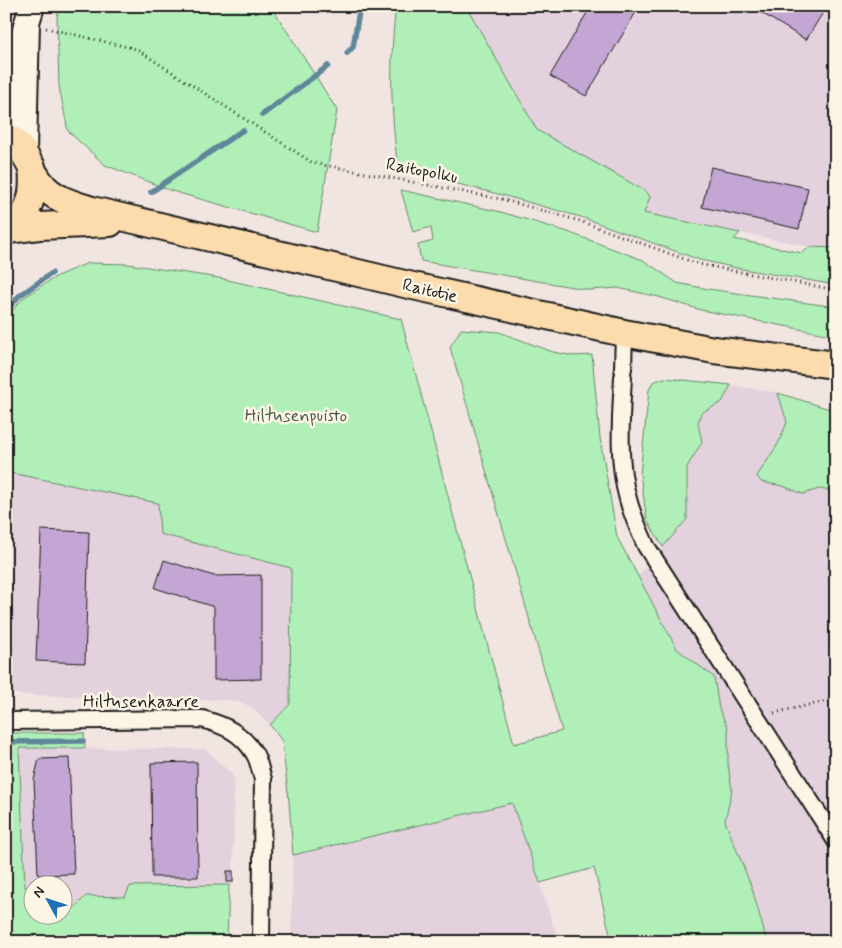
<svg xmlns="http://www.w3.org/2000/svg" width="842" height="948" viewBox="0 0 842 948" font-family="Mynerve,sans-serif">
  <rect width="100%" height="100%" fill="#f1e5e1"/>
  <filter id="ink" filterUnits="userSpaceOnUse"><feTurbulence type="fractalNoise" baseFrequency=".02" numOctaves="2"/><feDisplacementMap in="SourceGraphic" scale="10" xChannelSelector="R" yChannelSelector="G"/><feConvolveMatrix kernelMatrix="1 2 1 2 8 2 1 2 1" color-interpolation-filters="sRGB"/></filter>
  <g filter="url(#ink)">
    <!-- built -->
    <g fill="#e3d2dd">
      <path d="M466 6H836V252L429 170 491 49Z"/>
      <path d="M731 385 778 393 787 422 778 444 757 476 761 482 783 486 803 494 819 489 836 491V942H767L752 888 725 821 732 790 728 765V728L719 709 714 677 677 649 638 576 687 519V467L702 442 698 423 701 413 722 402Z"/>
      <path d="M6 472 159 503 160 534 291 568 290 704 270 725 251 707 242 703 226 700 20 695 6 690Z"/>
      <path d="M19 748 205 749 234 776 233 885 125 897 86 896 70 912 63 914 62 886H32V891L25 888Z"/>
      <path d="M513 803 559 942H291L293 855Z"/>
    </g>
    <!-- green -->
    <g fill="#b0f0b8" stroke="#66866a">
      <path d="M60 6H271L337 110 317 232 172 191 105 165 68 131 59 86 57 17Z"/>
      <path d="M396 6H466L537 130 647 192 650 197 644 213 740 233 734 239 802 253 810 247 836 248V285L742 269 700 260 581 217 502 195 398 169C391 116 389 60 396 6Z"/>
      <path d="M401 190 501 212 565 231 643 260 677 283 708 289 836 307V336L701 310 659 297 618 288 590 290 421 261 418 245 433 241 431 227 413 232Z"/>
      <path d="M88 263 128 264 219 278 401 319 514 744 562 731 450 347 461 329 499 332 553 352 574 356 592 355 600 438 617 537 677 649 714 677 719 709 728 728V765L732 790 725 821 752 888 767 942H612L594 868 540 883 512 803 293 855 289 801 282 741 270 725 290 704 291 568 160 534 158 503 6 472V318L23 298 57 276Z"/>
      <path d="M664 378 731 385 722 402 701 413 698 423 702 442 687 467V519L663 547 647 520 640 474 649 390 653 382Z"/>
      <path d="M778 393 836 411V491L819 489 803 494 783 486 761 482 757 476 778 444 787 422Z"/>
      <path d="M6 733H84L85 748H19L25 887 32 891V916H43V917L62 916 63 914 70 912 86 896 125 897 130 886 229 885 227 942H6Z"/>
    </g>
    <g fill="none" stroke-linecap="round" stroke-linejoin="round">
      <!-- stream -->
      <g stroke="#5f8699" stroke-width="5.5">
        <path d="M347 53 353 47 360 6"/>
        <path d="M262 115 328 66"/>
        <path d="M151 192 243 130"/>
        <path d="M6 311 19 296 52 273"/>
        <path d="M6 742 83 741"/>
      </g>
    </g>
    <!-- building -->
    <g fill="#c3a6d3" stroke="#1c1c1c">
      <path d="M591 6H627L636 12 586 96 550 76Z"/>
      <path d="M750 6H827L806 40Z"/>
      <path d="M711 167 808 188 799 229 702 207Z"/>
      <path d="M41 530 89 532 85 663 36 661Z"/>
      <path d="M164 560 214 576 261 575V679L214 680V607L155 588Z"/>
      <path d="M69 758 74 874 38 875 34 780 39 759Z"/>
      <path d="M197 762 198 877H152L151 763Z"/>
      <rect x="227" y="871" width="6" height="11"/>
    </g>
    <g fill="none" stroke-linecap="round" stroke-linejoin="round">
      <defs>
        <g id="street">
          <path d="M623 369 624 333"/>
          <path d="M623 377C621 416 617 461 628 499 632 515 639 530 646 546L836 841"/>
          <path d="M6 721 202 719C224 725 242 733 254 753 259 760 260 771 263 779L261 942"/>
        </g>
        <g id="secondary">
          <path d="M6 92 32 6"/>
          <path d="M24 151 27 23"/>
        </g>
        <g id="primary">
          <path d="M6 136C26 145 28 168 41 183 53 199 73 204 92 210L413 286 624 333 714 350 836 365"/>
          <path d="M6 230C31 214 35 195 32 167"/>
          <path d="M8 230 39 226 110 223"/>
        </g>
      </defs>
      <!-- street casing -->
      <use href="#street" stroke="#1c1c1c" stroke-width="20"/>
      <!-- secondary casing -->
      <use href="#secondary" stroke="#1c1c1c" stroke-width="28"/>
      <!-- primary casing -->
      <use href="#primary" stroke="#1c1c1c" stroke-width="30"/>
      <!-- path -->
      <g stroke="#1c1c1c" stroke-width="3" stroke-dasharray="1 4" stroke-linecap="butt">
        <path d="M46 28 136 49 313 163 501 199 580 221 698 264 836 290"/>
        <path d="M774 713 836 699"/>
      </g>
      <!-- street -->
      <use href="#street" stroke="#fcf5e5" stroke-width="16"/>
      <!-- secondary -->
      <use href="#secondary" stroke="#fcf5e5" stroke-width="24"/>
      <!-- primary -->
      <use href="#primary" stroke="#fcdcac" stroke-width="26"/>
    </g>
  </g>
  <g text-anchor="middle" stroke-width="5" stroke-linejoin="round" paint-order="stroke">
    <!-- street labels -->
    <g font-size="18" fill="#1c1c1c" stroke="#fcf5e5">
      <text transform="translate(422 170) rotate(11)" y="6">Raitopolku</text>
      <text transform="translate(430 290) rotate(13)" y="6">Raitotie</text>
      <text x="141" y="707">Hiltusenkaarre</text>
    </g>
    <!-- park labels -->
    <g font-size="18" fill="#485c4b" stroke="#fcf5e5">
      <text x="296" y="421">Hiltusenpuisto</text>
    </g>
  </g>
  <!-- margin -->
  <rect width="842" height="948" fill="none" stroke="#fcf5e5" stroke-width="25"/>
  <rect x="12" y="12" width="817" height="923" fill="none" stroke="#1c1c1c" stroke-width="2" filter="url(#ink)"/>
  <!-- north arrow -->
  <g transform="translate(48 900) rotate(310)"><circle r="24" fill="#fcf5e5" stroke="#a29e95"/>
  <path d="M0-4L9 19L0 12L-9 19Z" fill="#1f6fb2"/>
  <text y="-8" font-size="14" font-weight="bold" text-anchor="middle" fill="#1c1c1c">N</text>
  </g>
</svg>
